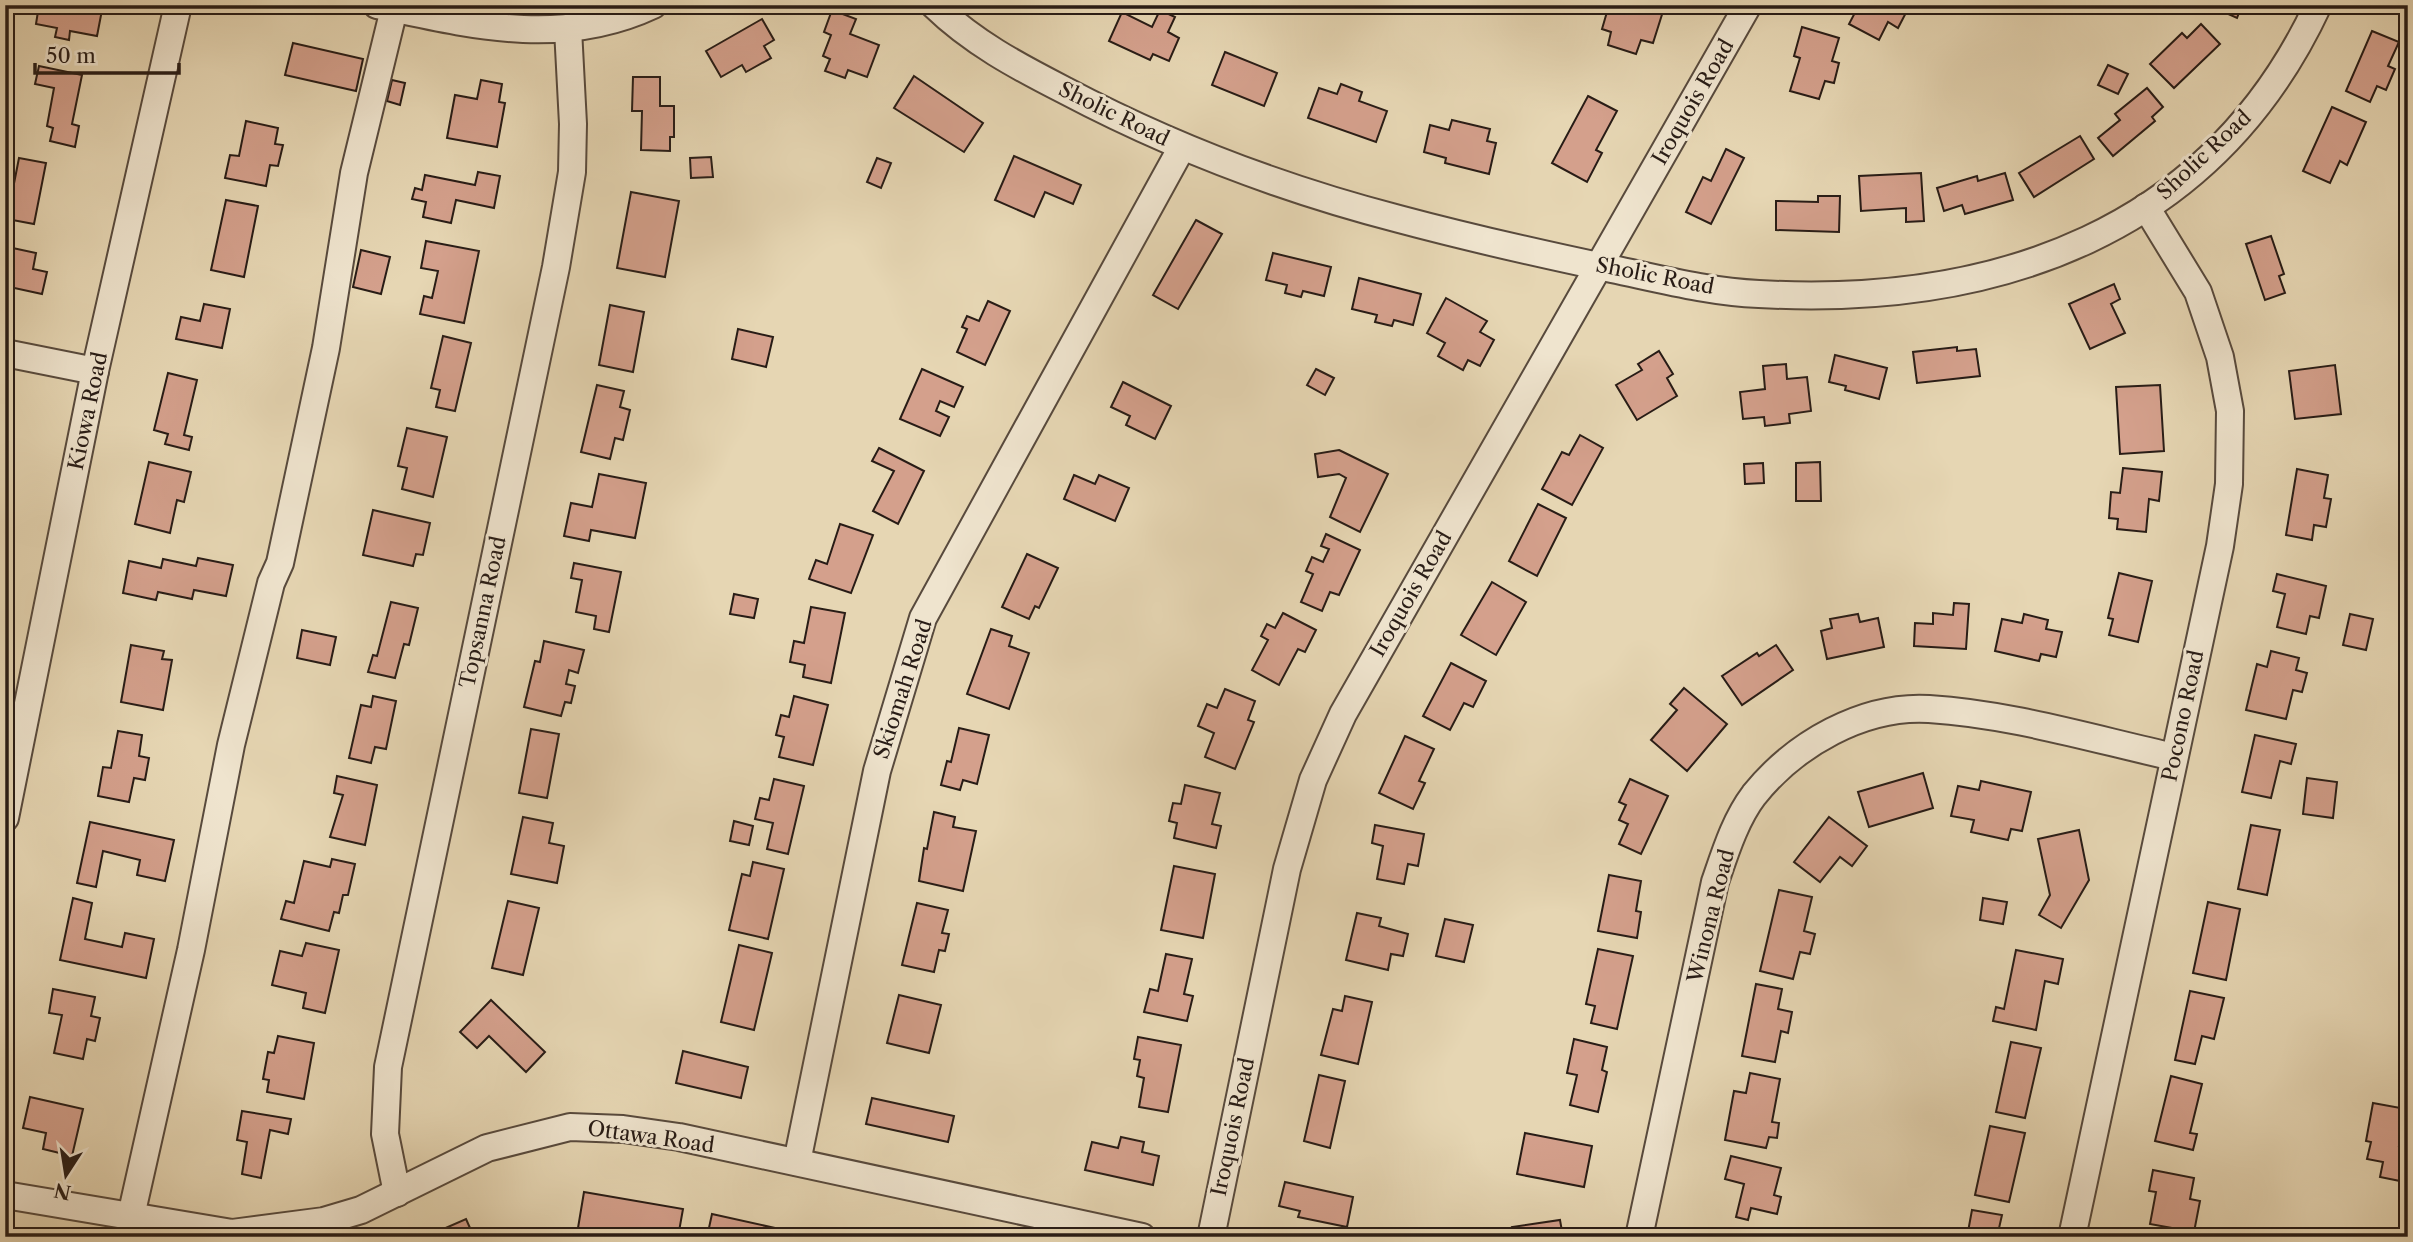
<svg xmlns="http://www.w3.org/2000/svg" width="2413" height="1242" viewBox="0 0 2413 1242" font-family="'Libre Caslon Text',serif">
  <rect width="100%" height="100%" fill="#e6d6b3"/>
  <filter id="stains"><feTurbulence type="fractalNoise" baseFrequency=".00286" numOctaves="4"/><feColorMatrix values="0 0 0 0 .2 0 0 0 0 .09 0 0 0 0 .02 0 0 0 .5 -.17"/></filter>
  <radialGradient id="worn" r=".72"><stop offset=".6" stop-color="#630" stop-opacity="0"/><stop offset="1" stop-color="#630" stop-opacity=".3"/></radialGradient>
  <!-- building -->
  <g fill="#d4a08c" stroke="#281c16" stroke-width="2">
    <path d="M39 5H78L102 10 97 36 70 31 69 40 55 37 57 28 36 24Z"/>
    <path d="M1609 5H1665L1653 43 1641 40 1636 54 1608 45 1611 32 1602 29Z"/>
    <path d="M1859 5H1910L1898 28 1888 22 1879 40 1849 24Z"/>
    <path d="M2219 5H2242L2237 18 2217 9Z"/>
    <path d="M2408 5V11L2388 6V5Z"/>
    <path d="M832 10 856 19 850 34 879 45 867 77 848 70 845 78 825 71 830 59 823 56 831 35 824 32Z"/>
    <path d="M1160 10 1175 17 1168 32 1179 38 1169 61 1153 54 1150 60 1109 41 1122 12 1152 27Z"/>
    <path d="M762 19 774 40 764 46 771 58 746 72 742 65 721 77 706 51Z"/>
    <path d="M2201 24 2220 44 2174 88 2150 64 2182 33 2187 38Z"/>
    <path d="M1802 27 1839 38 1832 61 1839 63 1834 83 1825 81 1819 99 1790 91 1800 58 1794 56Z"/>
    <path d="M2372 31 2399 42 2388 66 2395 69 2386 90 2377 86 2370 102 2346 91Z"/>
    <path d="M293 43 363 59 356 91 285 75Z"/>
    <path d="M1225 52 1277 73 1264 106 1212 85Z"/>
    <path d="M5 54 12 55 8 76 5 75Z"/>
    <path d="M2108 65 2128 74 2118 94 2098 85Z"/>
    <path d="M39 66 82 75 72 124 79 126 75 147 50 141 53 128 47 126 54 88 35 84Z"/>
    <path d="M914 76 983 123 964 152 894 108Z"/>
    <path d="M633 77H660V106H674V137H670V151L641 150 642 111H632Z"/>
    <path d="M392 80 405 83 400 105 387 101Z"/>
    <path d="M481 80 502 84 499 102 505 103 497 147 447 138 455 95 477 99Z"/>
    <path d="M1341 84 1362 92 1359 101 1387 111 1376 142 1308 118 1319 88 1337 94Z"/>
    <path d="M2147 88 2163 107 2152 117 2155 121 2113 156 2098 138 2120 120 2115 114Z"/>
    <path d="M1588 96 1617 111 1596 150 1602 153 1587 182 1552 163Z"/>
    <path d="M2332 107 2366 122 2347 165 2340 161 2330 183 2303 171Z"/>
    <path d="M1452 120 1490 129 1487 141 1496 143 1489 174 1445 163 1446 158 1424 152 1430 125 1449 130Z"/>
    <path d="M246 121 278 128 275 144 283 145 278 166 270 165 266 186 225 178 230 155 239 156Z"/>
    <path d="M2080 136 2094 159 2034 197 2019 173Z"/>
    <path d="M1726 149 1744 158 1711 224 1686 212 1703 177 1711 181Z"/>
    <path d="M1014 156 1081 185 1073 204 1045 192 1034 217 995 200Z"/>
    <path d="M711 157 713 177 691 178 690 158Z"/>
    <path d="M19 158 46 163 34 224 7 219Z"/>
    <path d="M877 158 891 163 881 188 867 182Z"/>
    <path d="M478 172 500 176 494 208 456 200 451 223 423 217 426 202 412 199 415 188 422 190 425 175 475 185Z"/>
    <path d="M1921 173 1924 221 1906 222V208L1861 211 1859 176Z"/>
    <path d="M2005 173 2013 200 1965 214 1962 205 1944 211 1937 188 1977 176 1978 181Z"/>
    <path d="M631 192 679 201 665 277 617 268Z"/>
    <path d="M1818 196H1840L1839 232 1776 230V201L1818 202Z"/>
    <path d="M226 200 258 206 244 277 211 270Z"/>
    <path d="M1196 220 1222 234 1178 309 1153 295Z"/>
    <path d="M2271 236 2284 274 2279 276 2285 293 2265 300 2246 244Z"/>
    <path d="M426 241 479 251 464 323 420 314 424 296 432 298 438 271 421 268Z"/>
    <path d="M8 247 36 253 33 269 47 272 42 294 5 286Z"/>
    <path d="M361 250 390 257 381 294 353 287Z"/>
    <path d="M1273 253 1331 267 1324 296 1303 291 1301 297 1285 293 1287 285 1266 280Z"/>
    <path d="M1359 278 1421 294 1413 325 1394 320 1392 326 1375 322 1377 315 1352 309Z"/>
    <path d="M2114 284 2120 299 2111 304 2125 333 2090 349 2069 304Z"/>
    <path d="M1446 298 1487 321 1480 332 1494 340 1480 366 1468 360 1463 370 1438 356 1445 343 1427 333Z"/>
    <path d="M988 301 1010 311 985 365 957 352 967 329 962 327 967 316 979 321Z"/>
    <path d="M204 304 230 309 222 348 176 339 181 317 200 321Z"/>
    <path d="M610 305 644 312 633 372 599 365Z"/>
    <path d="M738 329 773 337 766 367 732 359Z"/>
    <path d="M443 336 471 343 455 411 436 407 440 390 431 388Z"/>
    <path d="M1957 347V351L1976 349 1980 376 1917 383 1913 352Z"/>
    <path d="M1659 351 1673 374 1667 378 1677 396 1637 420 1616 385 1642 370 1638 364Z"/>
    <path d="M1835 355 1887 368 1879 399 1845 390 1846 386 1829 382Z"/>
    <path d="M1786 364 1787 379 1807 377 1811 411 1789 414 1790 423 1765 426 1764 417 1743 419 1740 392 1765 389 1763 366Z"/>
    <path d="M2335 365 2341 414 2295 419 2289 371Z"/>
    <path d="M922 369 963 387 954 407 940 401 936 411 949 417 940 436 900 419Z"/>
    <path d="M1316 369 1334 378 1325 395 1307 385Z"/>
    <path d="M168 373 197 380 184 435 192 437 189 450 165 444 168 434 154 430Z"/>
    <path d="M1123 382 1171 406 1155 439 1126 425 1130 416 1111 407Z"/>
    <path d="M597 385 624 391 620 407 630 410 623 440 615 438 610 459 581 452Z"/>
    <path d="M2160 385 2164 451 2120 454 2116 387Z"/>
    <path d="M407 428 447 437 433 497 402 489 407 468 398 466Z"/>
    <path d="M1580 435 1603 448 1572 505 1542 489 1562 452 1569 455Z"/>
    <path d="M879 448 924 471 898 524 873 511 894 471 872 461Z"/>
    <path d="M1339 450 1388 474 1360 532 1330 517 1346 478 1339 474 1318 477 1315 454Z"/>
    <path d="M149 462 191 472 184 502 177 500 170 533 135 524Z"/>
    <path d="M1820 462 1821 501H1796V463Z"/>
    <path d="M1763 463 1764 483 1745 484 1744 464Z"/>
    <path d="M2123 468 2162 472 2159 501 2149 499 2146 532 2117 529 2118 519 2109 518 2111 492 2120 493Z"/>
    <path d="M2297 469 2328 475 2324 498 2331 499 2326 527 2314 525 2312 540 2286 535Z"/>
    <path d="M599 474 646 483 635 538 591 530 589 541 564 536 571 503 592 507Z"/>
    <path d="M1074 475 1095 484 1099 475 1129 488 1115 521 1064 499Z"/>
    <path d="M1538 504 1566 518 1537 576 1509 561Z"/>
    <path d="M373 510 430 523 423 555 416 554 413 566 363 555Z"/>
    <path d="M840 524 873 535 851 593 809 579 816 560 827 564Z"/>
    <path d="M1326 534 1360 550 1339 595 1330 592 1322 611 1301 602 1313 574 1306 571 1312 557 1323 562 1329 549 1321 546Z"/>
    <path d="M1027 554 1058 568 1039 608 1035 606 1029 619 1002 607Z"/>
    <path d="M198 558 233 565 226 596 194 590 192 599 158 592 156 600 123 593 129 561 161 568 163 559 196 566Z"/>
    <path d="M574 563 621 572 609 632 594 629 596 616 576 612 582 580 571 578Z"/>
    <path d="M2119 573 2152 581 2138 642 2109 635 2113 619 2108 618Z"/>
    <path d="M2277 574 2326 586 2319 618 2310 616 2306 634 2277 627 2285 594 2273 591Z"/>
    <path d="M1492 582 1526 602 1496 655 1461 635Z"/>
    <path d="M734 594 758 599 754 618 730 614Z"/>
    <path d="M391 602 418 608 409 645 404 644 395 678 368 672 373 655 377 656Z"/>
    <path d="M1954 603 1969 604 1966 649 1914 646 1915 623 1933 624V613L1953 615Z"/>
    <path d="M811 607 845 613 831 683 803 677 805 665 790 662 794 641 804 643Z"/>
    <path d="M1283 613 1316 630 1305 652 1298 649 1279 685 1252 670 1268 640 1261 636 1267 624 1275 628Z"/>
    <path d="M1858 614 1860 622 1878 618 1884 647 1827 659 1821 631 1832 628 1830 619Z"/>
    <path d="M2024 614 2048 620 2046 629 2062 632 2056 657 2041 654 2039 661 1995 651 2002 619 2022 623Z"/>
    <path d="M2350 614 2373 619 2366 650 2343 645Z"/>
    <path d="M991 629 1012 636 1009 646 1029 653 1009 709 967 694Z"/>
    <path d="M302 630 336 637 330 665 297 658Z"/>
    <path d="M544 641 584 650 578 673 569 670 566 684 575 686 571 703 565 702 561 716 524 707 535 661 540 662Z"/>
    <path d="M131 645 164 651 162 659 172 660 163 710 121 702Z"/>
    <path d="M1776 645 1793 670 1742 705 1722 676 1757 653 1759 656Z"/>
    <path d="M2271 651 2299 658 2296 670 2307 673 2302 692 2293 690 2286 719 2246 710 2257 664 2267 667Z"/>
    <path d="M1451 663 1486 681 1473 707 1464 703 1450 730 1423 716Z"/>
    <path d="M1684 688 1727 724 1687 771 1651 740 1677 710 1670 704Z"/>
    <path d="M1225 689 1255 701 1248 720 1254 722 1235 769 1205 757 1214 733 1198 726 1207 704 1217 708Z"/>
    <path d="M373 696 396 701 386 749 375 747 371 763 349 758 361 705 371 707Z"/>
    <path d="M794 696 828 705 813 765 779 757 784 737 776 735 781 715 789 717Z"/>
    <path d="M959 728 989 735 977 784 963 780 960 790 941 785 947 761 951 762Z"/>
    <path d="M531 729 559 734 547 798 519 793Z"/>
    <path d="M118 731 142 735 139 756 149 758 145 780 134 778 129 802 98 796 103 767 111 768Z"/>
    <path d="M2255 735 2296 744 2291 764 2280 761 2271 798 2242 792Z"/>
    <path d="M1405 736 1434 749 1419 781 1425 783 1413 809 1379 793Z"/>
    <path d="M1923 773 1933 808 1869 827 1858 792Z"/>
    <path d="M337 776 377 785 365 845 330 837 343 795 334 793Z"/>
    <path d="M2307 778 2337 782 2333 818 2303 814Z"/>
    <path d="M774 779 804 786 788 854 767 849 773 823 755 819 760 798 769 800Z"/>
    <path d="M1630 779 1668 796 1641 854 1619 844 1628 824 1619 820 1626 805 1619 802Z"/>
    <path d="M1981 781 2031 792 2022 831 2011 829 2008 840 1971 832 1974 820 1951 816 1958 786 1979 790Z"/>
    <path d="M1185 785 1220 793 1212 824 1221 826 1216 848 1174 838 1177 823 1169 821 1173 803 1181 804Z"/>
    <path d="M934 812 955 817 953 827 976 831 963 891 919 881 924 848 927 849Z"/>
    <path d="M523 817 553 823 549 843 564 846 557 883 511 874Z"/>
    <path d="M1829 817 1867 846 1852 866 1840 857 1820 882 1794 862Z"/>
    <path d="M734 821 753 826 749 845 730 841Z"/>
    <path d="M90 822 174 840 165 881 137 875 140 860 103 851 96 887 77 883Z"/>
    <path d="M1375 825 1424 834 1418 866 1408 864 1404 884 1377 879 1383 846 1372 843Z"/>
    <path d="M2251 825 2280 830 2267 895 2238 889Z"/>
    <path d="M2079 830 2089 880 2061 928 2039 915 2050 895 2038 839Z"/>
    <path d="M332 859 355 864 348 895H343L339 913 334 912 329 931 281 919 286 901 294 903 304 861 330 867Z"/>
    <path d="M753 862 784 869 768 939 729 930 742 874 750 876Z"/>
    <path d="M1174 866 1215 874 1203 938 1161 930Z"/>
    <path d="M1609 875 1641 881 1636 911 1641 912 1637 938 1598 931Z"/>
    <path d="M1779 890 1812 897 1804 931 1815 934 1810 954 1800 952 1793 979 1760 971Z"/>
    <path d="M73 898 92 903 85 939 122 947 125 933 154 939 146 978 60 960Z"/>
    <path d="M1983 898 2007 902 2003 924 1980 920Z"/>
    <path d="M508 901 539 908 523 975 492 968Z"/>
    <path d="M2208 902 2240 909 2226 980 2193 973Z"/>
    <path d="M917 903 948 910 942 933 949 934 945 951 939 950 934 972 902 965Z"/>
    <path d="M1357 913 1381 918 1379 926 1408 934 1403 956 1391 954 1388 970 1346 960Z"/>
    <path d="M1445 919 1473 925 1464 962 1436 956Z"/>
    <path d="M306 943 339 950 325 1013 303 1008 306 993 272 985 280 951 302 956Z"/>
    <path d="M739 945 772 953 754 1030 721 1022Z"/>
    <path d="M1598 949 1633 956 1617 1029 1591 1023 1595 1006 1586 1004Z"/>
    <path d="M2016 950 2063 959 2058 984 2045 981 2036 1030 1993 1021 1996 1007 2004 1009Z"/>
    <path d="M1166 954 1192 959 1184 994 1193 996 1187 1021 1144 1012 1150 989 1158 991Z"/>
    <path d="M1756 984 1782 989 1778 1009 1792 1012 1788 1033 1781 1031 1775 1062 1742 1056Z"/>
    <path d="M53 989 95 997 91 1016 100 1018 95 1041 87 1039 83 1059 54 1053 62 1015 49 1013Z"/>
    <path d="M2190 991 2224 998 2214 1039 2202 1036 2195 1064 2175 1060Z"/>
    <path d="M899 995 941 1005 929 1053 887 1043Z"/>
    <path d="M1345 996 1372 1002 1358 1064 1321 1055 1333 1009 1342 1011Z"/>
    <path d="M491 1000 545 1052 526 1072 489 1036 477 1048 460 1032Z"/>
    <path d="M2408 1028V1052L2403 1051Z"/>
    <path d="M278 1036 314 1043 304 1099 267 1092 269 1080 263 1079 268 1052 274 1053Z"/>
    <path d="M1138 1037 1181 1045 1168 1112 1139 1107 1144 1078 1137 1076 1140 1060 1134 1059Z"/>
    <path d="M1574 1039 1607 1047 1602 1070 1607 1072 1598 1112 1570 1105 1577 1075 1567 1073Z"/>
    <path d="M2011 1042 2041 1048 2025 1118 1996 1112Z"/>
    <path d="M683 1051 748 1067 741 1098 676 1083Z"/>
    <path d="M1750 1073 1780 1079 1772 1122 1779 1123 1777 1138 1769 1137 1766 1148 1725 1140 1734 1091 1746 1093Z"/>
    <path d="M1319 1075 1345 1081 1330 1148 1304 1141Z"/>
    <path d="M2171 1076 2202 1084 2190 1133 2197 1134 2193 1150 2155 1141Z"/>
    <path d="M30 1097 83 1109 72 1156 43 1149 46 1133 23 1128Z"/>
    <path d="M872 1098 954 1116 948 1142 866 1124Z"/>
    <path d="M2373 1103 2406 1109 2399 1146 2406 1147 2400 1181 2380 1177 2383 1162 2367 1159 2371 1142 2366 1141Z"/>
    <path d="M242 1111 291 1119 288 1134 270 1130 261 1178 242 1174 247 1142 237 1140Z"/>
    <path d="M1990 1126 2025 1133 2009 1202 1975 1195Z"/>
    <path d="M1525 1133 1592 1146 1584 1187 1517 1174Z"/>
    <path d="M1121 1137 1144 1142 1142 1152 1159 1156 1153 1185 1085 1170 1092 1142 1118 1148Z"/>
    <path d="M1731 1156 1781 1168 1774 1195 1781 1197 1777 1214 1751 1208 1748 1220 1736 1217 1744 1184 1725 1179Z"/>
    <path d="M2153 1170 2194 1178 2190 1199 2200 1201 2194 1232 2150 1224 2156 1192 2149 1191Z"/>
    <path d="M1285 1182 1353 1197 1347 1227 1298 1217 1300 1211 1279 1206Z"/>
    <path d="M584 1192 683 1209 678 1237H605V1232L578 1228Z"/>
    <path d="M1972 1210 2002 1215 1997 1237H1967Z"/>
    <path d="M712 1214 784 1230 782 1237H707Z"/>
    <path d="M466 1219 474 1237H425Z"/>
    <path d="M1560 1220 1563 1237H1498L1514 1234 1512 1227Z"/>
  </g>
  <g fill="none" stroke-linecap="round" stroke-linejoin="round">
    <defs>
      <g id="minor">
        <path d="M377 5C471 25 562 48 653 5"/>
        <path d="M934 5C972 42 1017 66 1064 90 1170 146 1283 189 1399 219 1470 238 1541 254 1612 269 1660 279 1710 292 1759 294 1996 307 2212 233 2318 5"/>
        <path d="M5 353 95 371"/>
        <path d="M5 818 95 371 178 5"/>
        <path d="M797 1162 877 771 923 618 1182 147"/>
        <path d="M397 1193 385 1134 388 1067 556 267 572 172 573 124 568 29"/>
        <path d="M5 1195 232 1233 324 1221 361 1210 487 1148 570 1127 623 1129 679 1137 1142 1237"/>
        <path d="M131 1216 191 950 231 745 271 583 280 563 326 348 354 173 394 9"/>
        <path d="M1211 1237 1287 869 1313 780 1343 714 1748 5"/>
        <path d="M1639 1237 1715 882C1725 853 1735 820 1754 795 1795 744 1863 705 1929 709 2011 714 2093 739 2174 757"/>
        <path d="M2072 1237 2220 546 2229 484 2230 411 2220 357 2198 292 2146 207"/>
      </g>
    </defs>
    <!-- minor casing -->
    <use href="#minor" stroke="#584a3d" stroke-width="30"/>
    <!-- minor -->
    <use href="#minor" stroke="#efe4ce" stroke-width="26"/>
  </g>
  <g text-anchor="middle" stroke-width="6" stroke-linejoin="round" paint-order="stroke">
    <!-- street labels -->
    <g font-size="21" fill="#281c16" stroke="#efe4ce">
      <text transform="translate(1693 102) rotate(-60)" y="7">Iroquois Road</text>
      <text transform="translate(1114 114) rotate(26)" y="7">Sholic Road</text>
      <text transform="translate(2204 155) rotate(-43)" y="7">Sholic Road</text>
      <text transform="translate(1655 276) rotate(11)" y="7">Sholic Road</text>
      <text transform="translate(88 411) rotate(-78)" y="7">Kiowa Road</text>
      <text transform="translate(1411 594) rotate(-60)" y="7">Iroquois Road</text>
      <text transform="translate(483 612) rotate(-78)" y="7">Topsanna Road</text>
      <text transform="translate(903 689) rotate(-72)" y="7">Skiomah Road</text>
      <text transform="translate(2183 716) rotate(-78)" y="7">Pocono Road</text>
      <text transform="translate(1711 916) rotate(-76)" y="7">Winona Road</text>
      <text transform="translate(1233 1127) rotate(-78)" y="7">Iroquois Road</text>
      <text transform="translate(651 1137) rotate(8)" y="7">Ottawa Road</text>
    </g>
  </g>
  <!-- margin -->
  <rect width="2413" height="1242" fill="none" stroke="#e6d6b3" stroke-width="28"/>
  <rect x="7" y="7" width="2399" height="1228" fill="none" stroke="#281c16" stroke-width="3.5"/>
  <rect x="14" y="14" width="2385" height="1214" fill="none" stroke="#281c16" stroke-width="2"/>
  <!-- north arrow -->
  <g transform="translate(66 1175) rotate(192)" stroke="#efe4ce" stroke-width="5" paint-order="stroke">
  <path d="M0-5L12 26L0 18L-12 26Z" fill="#281c16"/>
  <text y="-10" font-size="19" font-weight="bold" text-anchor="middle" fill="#281c16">N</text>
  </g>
  <!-- scale -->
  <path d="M35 63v10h144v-10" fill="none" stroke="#281c16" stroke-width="3.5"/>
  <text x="46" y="63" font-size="21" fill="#281c16" stroke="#efe4ce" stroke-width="5" paint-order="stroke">50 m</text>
  <rect width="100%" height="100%" filter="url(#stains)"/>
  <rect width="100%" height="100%" fill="url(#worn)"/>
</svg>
